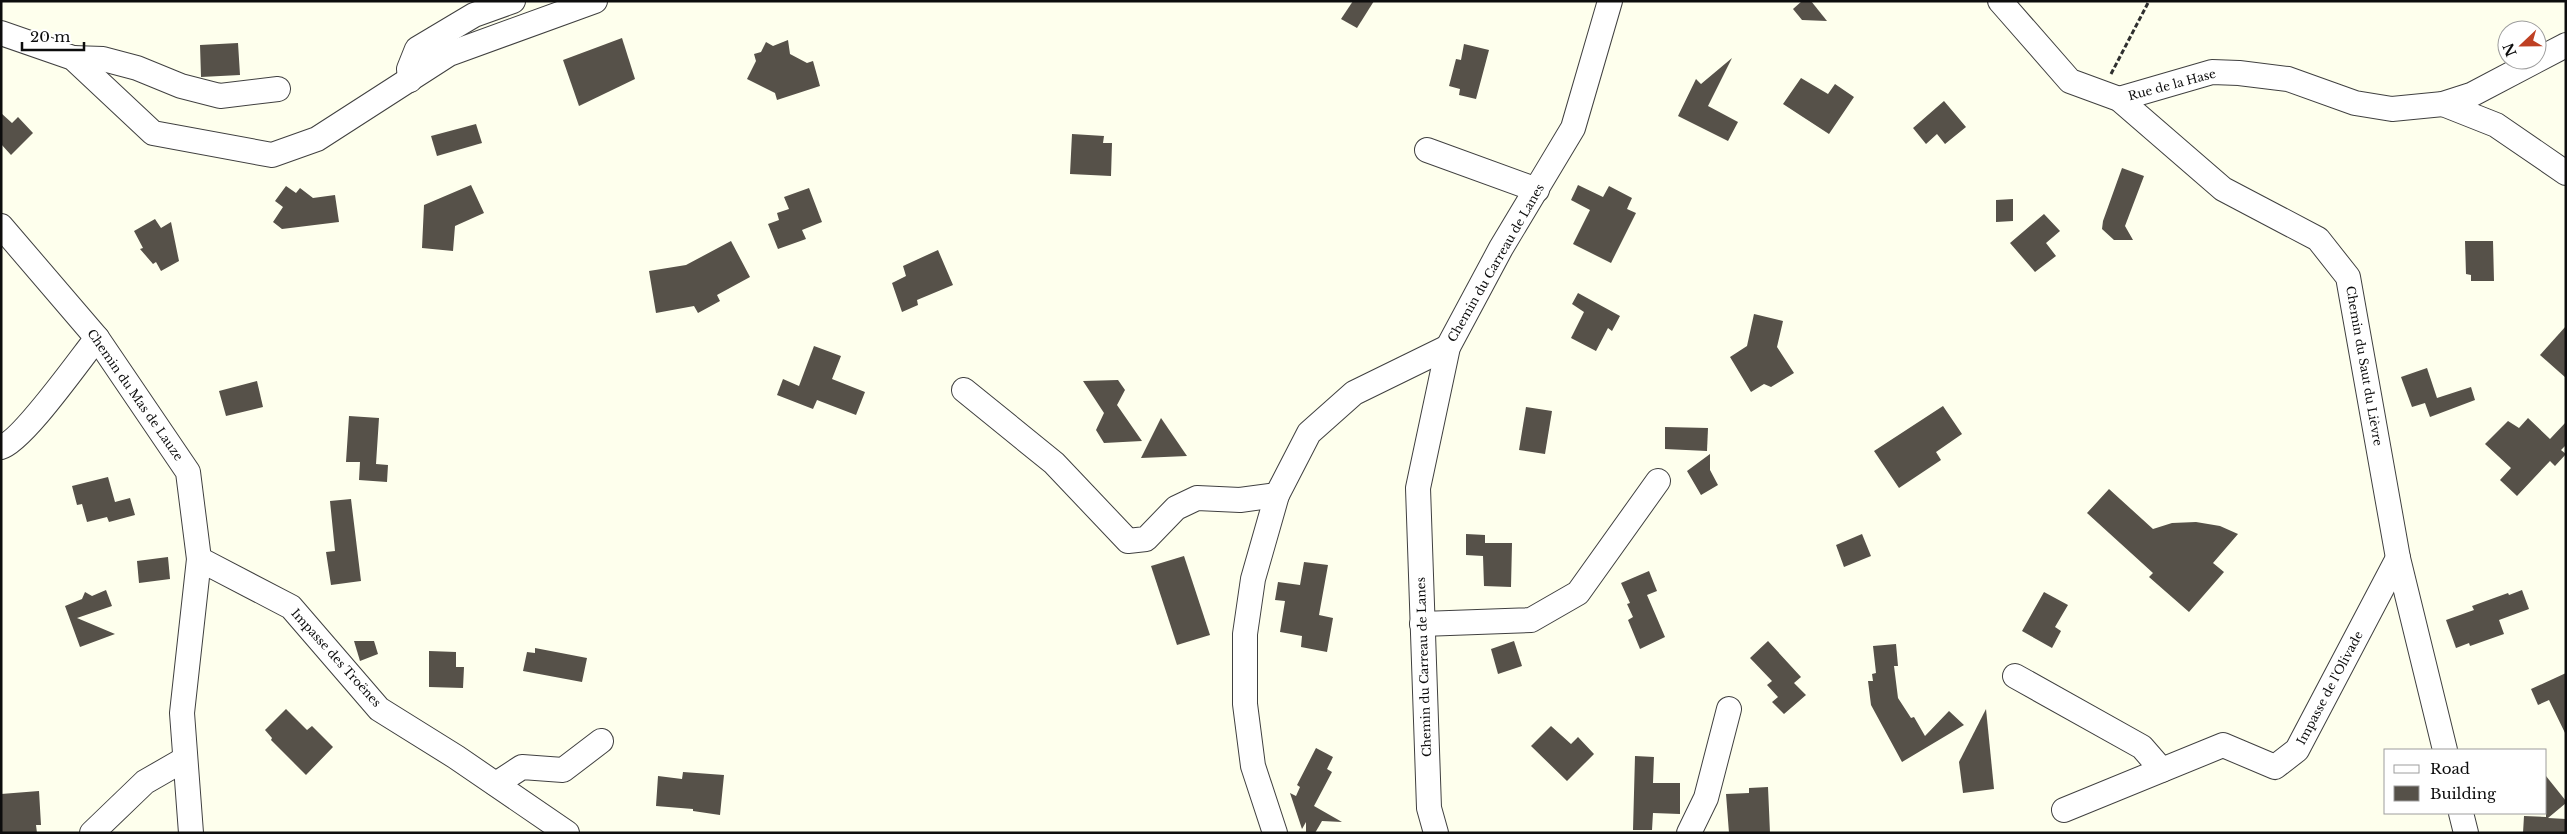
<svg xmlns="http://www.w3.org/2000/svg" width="2567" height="834" viewBox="0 0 2567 834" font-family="'Libre Baskerville',serif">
  <rect width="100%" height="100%" fill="#feffed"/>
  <!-- building -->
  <g fill="#565149">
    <path d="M1353 1H1374L1357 28 1341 19Z"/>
    <path d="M1802 1H1811L1827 21 1802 20 1793 9Z"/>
    <path d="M622 38 635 79 579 106 563 60Z"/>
    <path d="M788 40 790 54 807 63 813 61 820 86 777 100 775 93 747 79 756 61 754 54 761 52 766 42 773 46Z"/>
    <path d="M238 43 240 75 201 77 200 45Z"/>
    <path d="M1464 44 1489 50 1476 99 1459 95 1460 89 1449 86 1456 59 1461 60Z"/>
    <path d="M1732 58 1708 106 1738 122 1728 141 1678 116 1696 79 1701 84Z"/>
    <path d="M1801 78 1828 94 1835 84 1854 97 1829 134 1783 104Z"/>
    <path d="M1944 101 1966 127 1945 144 1937 134 1926 144 1913 128Z"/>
    <path d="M1 113 12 123 18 117 33 133 11 155 1 144Z"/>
    <path d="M476 124 482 143 437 156 431 136Z"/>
    <path d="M1072 134 1104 136 1103 143H1112L1111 176 1070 174Z"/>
    <path d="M2122 168 2144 176 2125 226 2133 240H2114L2102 229 2103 221Z"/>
    <path d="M471 185 484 213 455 226 453 251 422 248 424 205Z"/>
    <path d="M1578 185 1603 197 1609 186 1632 198 1627 209 1636 213 1611 263 1573 244 1590 210 1571 200Z"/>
    <path d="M286 186 296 193 300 188 313 198 335 195 339 222 282 229 273 222 283 207 275 201Z"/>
    <path d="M809 188 822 222 802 230 806 239 778 249 768 224 779 220 777 213 789 209 784 197Z"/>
    <path d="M2013 199V221L1996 222V200Z"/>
    <path d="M2044 214 2060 231 2046 243 2056 256 2035 272 2010 243Z"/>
    <path d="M155 219 161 228 171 222 179 261 161 271 156 262 153 264 140 249 143 248 134 231Z"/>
    <path d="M731 241 750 277 717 295 720 301 698 313 694 306 656 313 649 271 686 265Z"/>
    <path d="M2465 241H2493L2494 281H2471V275L2466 274Z"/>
    <path d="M938 250 953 285 917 300 918 305 902 312 892 283 906 276 903 266Z"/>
    <path d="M1578 293 1620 316 1612 331 1608 328 1596 351 1571 338 1584 312 1572 304Z"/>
    <path d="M1754 314 1783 321 1777 347 1794 373 1771 387 1764 384 1751 392 1730 357 1747 346Z"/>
    <path d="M2566 326V378L2540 355Z"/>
    <path d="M814 346 841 356 832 379 865 392 856 415 817 400 813 409 777 395 783 379 799 386Z"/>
    <path d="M2427 368 2437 398 2471 387 2475 400 2430 417 2425 403 2412 407 2401 377Z"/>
    <path d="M1118 380 1125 390 1117 405 1142 441 1104 443 1096 430 1104 413 1083 381Z"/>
    <path d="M257 381 263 407 226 416 219 391Z"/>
    <path d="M1943 406 1962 434 1936 452 1941 460 1899 488 1874 451Z"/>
    <path d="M1526 407 1552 411 1545 454 1519 450Z"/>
    <path d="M349 416 379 418 376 464 388 465 387 482 359 480 360 462H346Z"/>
    <path d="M1161 418 1187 456 1141 458Z"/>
    <path d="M2528 418 2550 439 2566 422V445L2561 450 2566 454 2555 466 2550 461 2517 496 2500 480 2511 468 2485 444 2508 421 2519 428Z"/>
    <path d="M1665 427 1708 428 1707 451 1665 449Z"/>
    <path d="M1710 454V470L1718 485 1701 495 1687 471Z"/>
    <path d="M108 477 115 502 130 498 135 515 109 522 107 517 87 522 82 504 77 505 72 486Z"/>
    <path d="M2109 489 2153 529 2172 523 2196 522 2220 526 2238 534 2213 563 2224 572 2189 612 2149 577 2153 573 2087 513Z"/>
    <path d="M351 499 361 581 331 585 326 552 335 551 330 501Z"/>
    <path d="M1466 534 1485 535V543H1512L1511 587 1484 586 1483 556 1466 555Z"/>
    <path d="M1862 534 1871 556 1844 567 1836 545Z"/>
    <path d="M1184 556 1210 635 1177 645 1151 566Z"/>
    <path d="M168 557 170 579 139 583 137 561Z"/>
    <path d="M1304 562 1328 565 1319 615 1333 618 1327 652 1301 647 1302 636 1280 632 1285 601 1275 600 1278 582 1300 585Z"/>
    <path d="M1649 571 1657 591 1647 595 1665 637 1640 649 1628 620 1633 617 1627 604 1630 603 1621 583Z"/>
    <path d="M106 590 112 606 77 618 115 634 80 647 65 606 82 599 85 592 92 596Z"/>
    <path d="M2522 590 2529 609 2499 620 2504 634 2470 646 2469 643 2456 648 2446 620 2474 610 2472 606 2508 593 2509 595Z"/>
    <path d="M2044 592 2068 605 2055 627 2061 631 2052 648 2022 631Z"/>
    <path d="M354 641H374L378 654 360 661Z"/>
    <path d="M1514 641 1522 666 1498 674 1491 649Z"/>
    <path d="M1768 641 1801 677 1794 683 1806 695 1784 714 1772 702 1778 697 1767 685 1772 681 1750 658Z"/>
    <path d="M1896 644 1898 666H1894L1898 698 1911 718 1914 717 1925 736 1949 711 1964 725 1902 762 1871 705 1868 681H1873L1872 674 1876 673 1873 646Z"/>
    <path d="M535 648 587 658 582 682 523 671 527 652 535 653Z"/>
    <path d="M429 651 456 652V667H464L463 688 429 687Z"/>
    <path d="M2566 673V735L2549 700 2538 705 2531 689Z"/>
    <path d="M286 709 307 730 312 726 333 747 306 775 271 740 272 738 265 730Z"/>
    <path d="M1986 709 1994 789 1963 793 1959 762Z"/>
    <path d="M1551 726 1571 744 1578 737 1594 754 1567 781 1531 746Z"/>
    <path d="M1316 748 1333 757 1327 769 1332 772 1314 806 1342 822 1322 821 1315 833H1306V822L1302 829 1290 793 1296 796 1300 787 1297 785Z"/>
    <path d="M1635 756 1654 757 1653 783H1680V814L1653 813 1652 830H1633Z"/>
    <path d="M683 772 724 775 720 815 693 811V809L656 806 658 776 682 779Z"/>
    <path d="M2546 776 2566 801V803L2548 818 2566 819V833H2523L2524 816 2546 817Z"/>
    <path d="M1768 787 1770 833H1729L1726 794 1749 793V788Z"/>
    <path d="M39 791 41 825H36L37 833H1V794Z"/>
  </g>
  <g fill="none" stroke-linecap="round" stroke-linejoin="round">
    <defs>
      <g id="minor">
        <path d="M2000 1 2070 81 2119 99 2223 189 2318 239 2348 277 2398 558 2445 750"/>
        <path d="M1 33 73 58 153 133 272 155 317 139 449 54 595 1"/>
        <path d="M73 58 103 59 137 68 181 86 220 96 278 89"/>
        <path d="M410 80 409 69 417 49 474 15 513 1"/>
        <path d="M2119 99 2212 72 2239 73 2288 79 2355 103 2392 109 2443 104 2471 95 2566 45"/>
        <path d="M2443 104 2496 125 2566 173"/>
        <path d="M1427 150 1537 190"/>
        <path d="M1 226 97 338 188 472 199 559 182 713 191 833"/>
        <path d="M964 390 1054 463 1128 541 1146 539 1176 508 1197 498 1240 500 1277 495 1309 433 1354 393 1448 347"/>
        <path d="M1 447C22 442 80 359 97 338"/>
        <path d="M199 559 291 607 379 709 456 757 567 833"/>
        <path d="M1422 624 1531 620 1578 593 1658 481"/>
        <path d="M2015 676 2142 747 2162 770"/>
        <path d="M496 784 522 767 563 770 601 741"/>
        <path d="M2064 810 2223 745 2275 767 2297 750 2398 558"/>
        <path d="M2461 813 2466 833"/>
        <path d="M92 833 145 782 185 759"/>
        <path d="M1275 833 1253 766 1245 704V634L1253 579 1277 495"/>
        <path d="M1436 833 1429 808 1418 488 1448 347 1501 248 1573 128 1610 1"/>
        <path d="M1689 833 1706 798 1729 709"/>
      </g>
    </defs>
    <!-- minor casing -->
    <use href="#minor" stroke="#404040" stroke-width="26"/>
    <!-- path -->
    <path stroke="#2f2f2f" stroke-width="3" stroke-dasharray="5 2.5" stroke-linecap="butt" d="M2111 74 2149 1"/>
    <!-- minor -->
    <use href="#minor" stroke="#fff" stroke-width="24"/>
  </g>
  <g text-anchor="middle" stroke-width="5" stroke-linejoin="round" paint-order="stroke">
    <!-- street labels -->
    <g font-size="12" fill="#0d0d0d" stroke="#fff">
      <text transform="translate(2172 85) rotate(-15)" y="4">Rue de la Hase</text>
      <text transform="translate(1496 263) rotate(-60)" y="4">Chemin du Carreau de Lanes</text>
      <text transform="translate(2364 366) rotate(80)" y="4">Chemin du Saut du Lièvre</text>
      <text transform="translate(135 395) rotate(55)" y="4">Chemin du Mas de Lauze</text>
      <text transform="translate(336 658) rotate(48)" y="4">Impasse des Troënes</text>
      <text transform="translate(1424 667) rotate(-92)" y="4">Chemin du Carreau de Lanes</text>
      <text transform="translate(2330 688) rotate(-62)" y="4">Impasse de l'Olivade</text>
    </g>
  </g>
  <!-- border -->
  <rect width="2567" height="834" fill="none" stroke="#0d0d0d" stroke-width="5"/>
  <!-- legend -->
  <rect x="2384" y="749" width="162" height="65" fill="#ffffff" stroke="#9e9e9e"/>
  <rect x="2394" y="765" width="25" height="8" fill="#ffffff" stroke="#9e9e9e"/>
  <text x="2430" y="774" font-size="15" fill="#0d0d0d">Road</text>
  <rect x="2394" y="786" width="25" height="15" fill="#565149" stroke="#9e9e9e"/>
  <text x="2430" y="799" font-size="15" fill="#0d0d0d">Building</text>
  <!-- north arrow -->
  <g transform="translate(2522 45) rotate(248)"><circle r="24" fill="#ffffff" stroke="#9e9e9e"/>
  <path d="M0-4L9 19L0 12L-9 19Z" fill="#bf4023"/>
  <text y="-8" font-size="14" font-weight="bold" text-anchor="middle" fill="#0d0d0d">N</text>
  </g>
  <!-- scale -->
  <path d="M22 42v8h62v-8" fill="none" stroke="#0d0d0d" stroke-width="2.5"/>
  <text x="30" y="42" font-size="15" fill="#0d0d0d" stroke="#ffffff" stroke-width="4" paint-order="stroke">20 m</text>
</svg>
